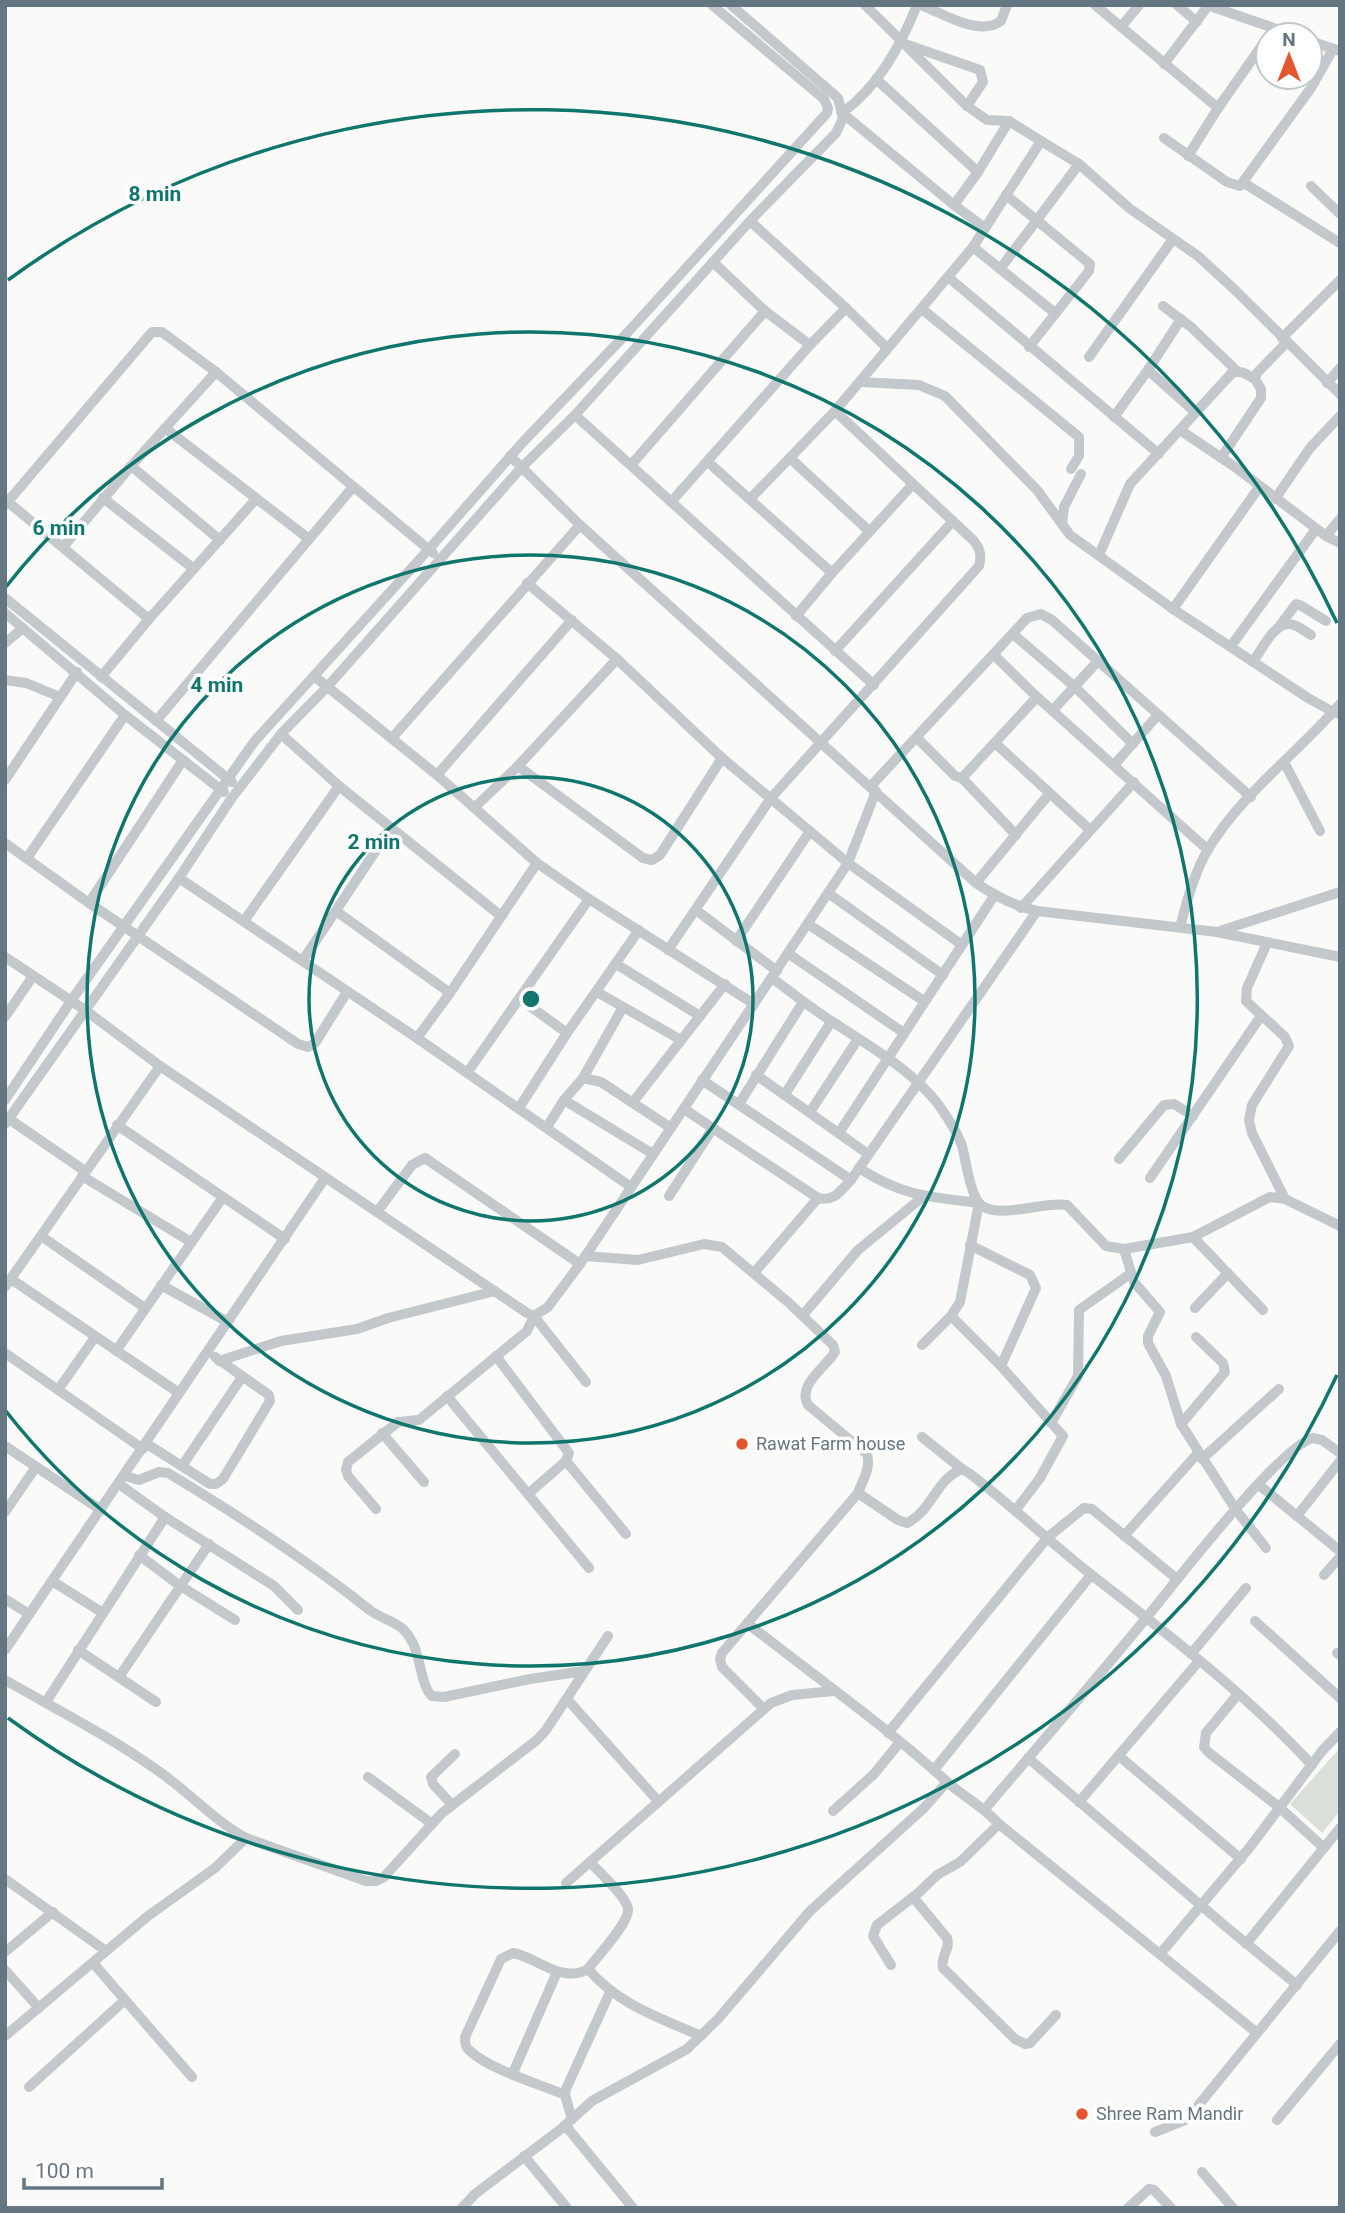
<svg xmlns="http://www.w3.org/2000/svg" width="1345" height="2213" viewBox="0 0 1345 2213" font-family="Roboto,sans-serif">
  <rect width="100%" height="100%" fill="#fafaf8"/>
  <!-- green -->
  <path fill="#dadfd7" d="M1340 1748V1811L1322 1833 1290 1804Z"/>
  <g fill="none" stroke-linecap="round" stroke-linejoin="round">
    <!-- minor -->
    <g stroke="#c3c8cc" stroke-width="10">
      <path d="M921 5C944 14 979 37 1001 21L1007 5"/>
      <path d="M1095 5 1218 108"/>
      <path d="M1177 5 1197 22"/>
      <path d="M1207 5 1294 35"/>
      <path d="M1121 27 1139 5"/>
      <path d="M1310 41 1340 51"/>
      <path d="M905 44 980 70 983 82 967 106"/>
      <path d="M1164 64 1208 6"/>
      <path d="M876 79 978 172"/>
      <path d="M841 112 954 205 985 228"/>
      <path d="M843 112C879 86 901 45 917 5"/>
      <path d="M1164 138 1227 182 1240 186 1311 88 1333 49"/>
      <path d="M1041 141 1079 164 1129 208 1198 256 1234 289 1340 394"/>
      <path d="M1188 156 1218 108 1268 37"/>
      <path d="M1244 183 1340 243"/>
      <path d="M1311 186 1340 214"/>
      <path d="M1006 195 1090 264 1089 271 1029 347"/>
      <path d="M954 205 978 172 1009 121"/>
      <path d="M750 221 846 308 887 348"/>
      <path d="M973 247 1055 313"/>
      <path d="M713 262 765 311 810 345"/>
      <path d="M1000 269 1079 164"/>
      <path d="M948 277 1159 454"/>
      <path d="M1163 306 1191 327 1237 371"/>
      <path d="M922 309 1079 437V456L1071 469"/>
      <path d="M1282 338 1340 280"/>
      <path d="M1089 357 1173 239"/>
      <path d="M1148 370 1195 412"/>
      <path d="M861 382 919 385 945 396 1037 490 1070 535 1173 609 1308 698 1333 712 1340 714"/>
      <path d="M1327 383 1340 368"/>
      <path d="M575 415 874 685"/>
      <path d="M1114 417 1148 370 1181 319"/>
      <path d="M165 428 309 539"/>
      <path d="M1180 430 1235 467 1326 536 1340 543"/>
      <path d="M510 456 580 525 976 883C995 896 1014 906 1037 911L1217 932 1340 957"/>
      <path d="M790 458 869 531"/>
      <path d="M1221 458 1261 398V389L1255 379 1257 373 1287 342"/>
      <path d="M708 462 832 573"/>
      <path d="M631 465 765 311"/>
      <path d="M131 466 220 540"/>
      <path d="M103 498 194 569"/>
      <path d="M750 499 835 411 973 247 1041 141 1009 121 987 120 967 106 865 5"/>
      <path d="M1275 499 1310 448 1340 416"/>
      <path d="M8 502 149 619"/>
      <path d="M671 502 810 345 846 308"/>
      <path d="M5 505 152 332H162L216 372 433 553"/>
      <path d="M1062 524 1064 507 1081 474"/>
      <path d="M1326 536 1340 519"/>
      <path d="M63 547 131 466 216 372"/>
      <path d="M1099 555 1130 484 1231 374C1241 369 1247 375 1255 379"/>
      <path d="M527 583 617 659 722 758 848 863 962 945"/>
      <path d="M5 598 232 782"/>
      <path d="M1173 609 1260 486"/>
      <path d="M5 613 125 715 224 792"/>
      <path d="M796 616 832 573 913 484"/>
      <path d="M1278 628 1296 604 1300 605 1326 621"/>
      <path d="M1013 634 1075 687 1133 744"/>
      <path d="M5 643 23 628"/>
      <path d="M1231 646 1316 529"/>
      <path d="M835 651 953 521"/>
      <path d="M994 655 1037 697 1208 850"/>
      <path d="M1253 662C1261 651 1274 623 1289 624 1297 624 1304 631 1311 635"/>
      <path d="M314 676 437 775 537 863 589 899 754 1004"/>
      <path d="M101 677 149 619 256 499"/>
      <path d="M5 680 26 683 60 697"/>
      <path d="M1053 710 1098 661"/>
      <path d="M156 721 353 487"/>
      <path d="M281 734 339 786 501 916"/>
      <path d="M392 738 580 525"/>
      <path d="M917 738 955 776 962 778 1037 697"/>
      <path d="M995 743 1089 829"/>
      <path d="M1284 762 1320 831"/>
      <path d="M1114 765 1157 716"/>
      <path d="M518 766 643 858 652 860 660 855 722 758"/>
      <path d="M437 775 572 620"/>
      <path d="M962 778 1016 835"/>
      <path d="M5 780 77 672"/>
      <path d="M870 787 1027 618 1041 614 1052 620 1251 797"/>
      <path d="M474 808 518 766 617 659"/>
      <path d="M5 843 89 903 298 1044 308 1047 315 1043 347 992"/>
      <path d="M27 858 125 715"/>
      <path d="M179 878 417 1038 631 1187"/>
      <path d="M976 883 1049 794"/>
      <path d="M828 893 943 975"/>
      <path d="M89 903 183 760"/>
      <path d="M1021 908 1134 782"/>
      <path d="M696 910 777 971"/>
      <path d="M336 911 450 993"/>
      <path d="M244 921 339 786"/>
      <path d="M808 924 924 1001"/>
      <path d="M1180 927C1187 901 1194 874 1207 851 1241 794 1297 754 1340 704"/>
      <path d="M1220 931 1340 892"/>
      <path d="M736 941 810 831"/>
      <path d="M1267 943 1247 988 1246 1001 1285 1037 1289 1046 1252 1105 1249 1120 1252 1133 1285 1199"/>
      <path d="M668 950 771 798 979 566C982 555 980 548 973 540L835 411"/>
      <path d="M789 954 904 1033"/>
      <path d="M5 957 85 1010 160 1066 527 1313 534 1316 548 1307 580 1264 848 863 876 791"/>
      <path d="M303 960 391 828"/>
      <path d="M616 964 700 1016"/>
      <path d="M772 978C792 993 812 1009 833 1022 869 1046 911 1069 938 1104 947 1117 957 1131 962 1146 966 1160 970 1197 982 1206 1003 1219 1043 1201 1067 1205L1106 1246 1124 1249 1193 1237 1270 1197 1285 1199 1340 1226"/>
      <path d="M597 992 681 1040"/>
      <path d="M520 999 567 1033"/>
      <path d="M5 1017 33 976"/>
      <path d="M417 1038 450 993 537 863"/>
      <path d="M467 1073 589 899"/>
      <path d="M756 1075 868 1154"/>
      <path d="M583 1078 623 1007"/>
      <path d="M702 1080 851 1180"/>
      <path d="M785 1094 831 1022"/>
      <path d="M5 1100 71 1001 254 742 429 549 524 441 628 332 827 113 828 108 824 99 712 5"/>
      <path d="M564 1100 653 1154"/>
      <path d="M633 1102 725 984"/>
      <path d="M739 1104 803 1002"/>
      <path d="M519 1108 567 1033 639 930"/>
      <path d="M684 1109 818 1198C835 1202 840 1191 851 1180L1037 911"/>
      <path d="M810 1112 858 1039"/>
      <path d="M9 1119 85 1171"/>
      <path d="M5 1124 179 878 231 799 281 734 328 686 521 468 575 415 750 221 836 133 843 118 838 98 731 5"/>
      <path d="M117 1125 285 1239"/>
      <path d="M547 1127 564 1100 583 1078 601 1082 671 1128"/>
      <path d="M839 1133 994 896"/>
      <path d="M1119 1159 1164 1105 1174 1104 1193 1116"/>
      <path d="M859 1168C902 1196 929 1197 979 1203L960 1302 951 1316 922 1345"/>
      <path d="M82 1176 191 1242"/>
      <path d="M1150 1178 1261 1016"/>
      <path d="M669 1196 713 1128"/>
      <path d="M377 1212 412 1165 425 1158 580 1264"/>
      <path d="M41 1236 145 1308"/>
      <path d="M1193 1237 1263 1310"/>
      <path d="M970 1245 1030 1275 1036 1288 1001 1366"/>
      <path d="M1124 1249 1134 1282 1160 1312 1148 1336V1343L1166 1376 1181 1424 1236 1510 1266 1548"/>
      <path d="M585 1256 638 1260 704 1244 722 1247 788 1302 833 1345 835 1352C824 1369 797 1385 808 1405L867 1454C871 1469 863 1479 858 1493L722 1653 720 1659 722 1667 763 1708"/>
      <path d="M754 1273 818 1198"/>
      <path d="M11 1279 179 1393"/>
      <path d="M161 1285 228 1322"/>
      <path d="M5 1287 160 1066"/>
      <path d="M1195 1308 1228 1273"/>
      <path d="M803 1315 858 1250 924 1196"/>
      <path d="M951 1316 1001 1366 1063 1436 1040 1478 1015 1511"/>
      <path d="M116 1351 223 1197"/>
      <path d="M5 1353 143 1449"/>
      <path d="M496 1356 569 1453 566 1461 528 1494"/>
      <path d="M219 1361 281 1341 357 1329 388 1318 495 1291"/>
      <path d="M58 1390 95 1337"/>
      <path d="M447 1396 589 1568"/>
      <path d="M1051 1423 1078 1376 1079 1310 1130 1274"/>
      <path d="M1181 1424 1225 1372 1223 1363 1196 1337"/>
      <path d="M382 1433 424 1482"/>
      <path d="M922 1437 962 1469"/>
      <path d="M147 1444 210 1484H216L223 1479 270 1401 269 1395 215 1357"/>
      <path d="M5 1446 101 1510"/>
      <path d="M1202 1459 1279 1389"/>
      <path d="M566 1461 626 1534"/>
      <path d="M182 1466 242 1377"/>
      <path d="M125 1476 139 1480 159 1472 168 1473C238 1515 307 1560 371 1611 381 1618 394 1621 403 1629 423 1648 418 1683 432 1696L444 1697 530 1679 584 1671"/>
      <path d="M119 1484 165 1517 274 1586 298 1610"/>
      <path d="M1259 1485 1340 1551"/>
      <path d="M858 1493 898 1520 907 1523C932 1511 936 1479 962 1469L969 1473C1012 1506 1051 1543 1093 1576 1169 1635 1246 1694 1312 1765"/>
      <path d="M376 1509 348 1476 346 1470 348 1462 398 1422 419 1420 527 1331 534 1316 586 1382"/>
      <path d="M5 1512 36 1467"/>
      <path d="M1297 1516 1340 1461"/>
      <path d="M1124 1536 1198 1453"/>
      <path d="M139 1555 179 1585 235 1620"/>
      <path d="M1324 1575 1340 1557"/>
      <path d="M52 1581 103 1613"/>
      <path d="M5 1599 29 1614"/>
      <path d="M1255 1621 1340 1698"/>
      <path d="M747 1623C813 1675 883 1724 945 1780 962 1796 983 1806 999 1824L1257 2033"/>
      <path d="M5 1650 325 1178"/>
      <path d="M78 1650 156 1702"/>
      <path d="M1337 1653 1340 1655"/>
      <path d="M1191 1654 1246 1588"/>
      <path d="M119 1677 209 1544"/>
      <path d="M5 1680C56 1709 109 1736 157 1770 188 1791 213 1820 246 1838L366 1881H376L384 1877 442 1813 537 1740 546 1730 608 1636"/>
      <path d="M1238 1694 1206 1733 1204 1747 1208 1752 1279 1807 1324 1848"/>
      <path d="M567 1699 658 1801"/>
      <path d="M46 1702 165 1517"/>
      <path d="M888 1733 1048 1537 1084 1508 1092 1509 1177 1579"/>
      <path d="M1119 1756 1241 1859"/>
      <path d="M1028 1758 1224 1925 1297 1985"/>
      <path d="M934 1770 1091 1575"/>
      <path d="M368 1777 432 1824"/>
      <path d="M1079 1802 1199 1661"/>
      <path d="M452 1805 433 1784 431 1777 455 1754"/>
      <path d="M985 1809C1039 1745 1094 1682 1147 1617 1174 1584 1280 1446 1313 1438L1322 1440 1340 1453"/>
      <path d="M833 1811 874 1774 900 1742"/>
      <path d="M5 1879 106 1951"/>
      <path d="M566 1883 771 1703 792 1695 834 1691"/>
      <path d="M913 1897 947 1938C951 1949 940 1956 943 1968L1015 2039 1025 2044 1030 2043 1056 2015"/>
      <path d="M1246 1944 1340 1828"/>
      <path d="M5 1952 53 1912"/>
      <path d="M1160 1954 1250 1847 1322 1751 1340 1732"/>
      <path d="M93 1963 192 2077"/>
      <path d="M891 1965 873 1936 877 1925 917 1894 937 1875 960 1862 999 1824"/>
      <path d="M588 1969C619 2005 658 2017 701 2036"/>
      <path d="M5 1970 39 2008"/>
      <path d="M5 2036 148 1916 215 1868 246 1838"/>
      <path d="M513 2073 557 1972"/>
      <path d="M29 2087 125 2000"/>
      <path d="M565 2095C539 2084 491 2070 470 2051 465 2047 465 2043 465 2037L501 1959 513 1953C539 1958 561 1984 588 1969 596 1958 630 1922 628 1909 627 1897 599 1872 590 1862"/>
      <path d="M572 2119 565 2095 566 2089 610 1992"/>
      <path d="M1277 2120 1340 2044"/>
      <path d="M565 2125 633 2208"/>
      <path d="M1155 2132 1185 2120 1193 2112 1340 1931"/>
      <path d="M524 2156 567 2208"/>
      <path d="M1202 2172 1233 2208"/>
      <path d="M462 2208 475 2194 561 2129 592 2101 687 2049 718 2019 810 1911 924 1808 947 1782"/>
      <path d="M1128 2208 1149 2189 1154 2190 1171 2208"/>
    </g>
  </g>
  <!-- distance rings -->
  <g fill="none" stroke="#0f766e" stroke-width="3.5">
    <circle cx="531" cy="999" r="222"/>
    <circle cx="531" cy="999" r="444"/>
    <path d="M5 588A667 667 0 1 1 5 1410"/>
    <path d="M1337 1375A889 889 0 0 1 8 1718M8 280A889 889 0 0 1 1337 623"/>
  </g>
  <!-- markers -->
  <g fill="#e4572e" stroke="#fff" stroke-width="2.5">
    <circle cx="742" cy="1444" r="7"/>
    <circle cx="1082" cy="2114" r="7"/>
  </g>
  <g text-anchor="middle" stroke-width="7" stroke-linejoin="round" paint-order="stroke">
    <!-- poi labels -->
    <g font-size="18" fill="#657683" stroke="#fff" text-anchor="start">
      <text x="756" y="1450">Rawat Farm house</text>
      <text x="1096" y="2120">Shree Ram Mandir</text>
    </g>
  </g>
  <circle cx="531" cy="999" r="10" fill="#0f766e" stroke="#fff" stroke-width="3.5"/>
  <g font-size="21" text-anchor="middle" font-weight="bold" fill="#0f766e" stroke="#fff" stroke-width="7" stroke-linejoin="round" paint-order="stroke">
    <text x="155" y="201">8 min</text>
    <text x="59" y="535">6 min</text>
    <text x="217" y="692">4 min</text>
    <text x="374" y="849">2 min</text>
  </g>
  <!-- border -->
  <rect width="1345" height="2213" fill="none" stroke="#657683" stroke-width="14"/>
  <!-- north arrow -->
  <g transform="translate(1289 56)"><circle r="33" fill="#ffffff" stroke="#c1c8cd" stroke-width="2"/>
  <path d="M0-5L12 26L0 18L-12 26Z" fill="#e4572e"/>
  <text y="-10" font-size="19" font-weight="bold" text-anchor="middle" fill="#657683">N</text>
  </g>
  <!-- scale -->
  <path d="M24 2178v10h138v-10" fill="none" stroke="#657683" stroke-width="3.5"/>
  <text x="35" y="2178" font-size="21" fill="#657683" stroke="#ffffff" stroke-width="5" paint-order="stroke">100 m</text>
</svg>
